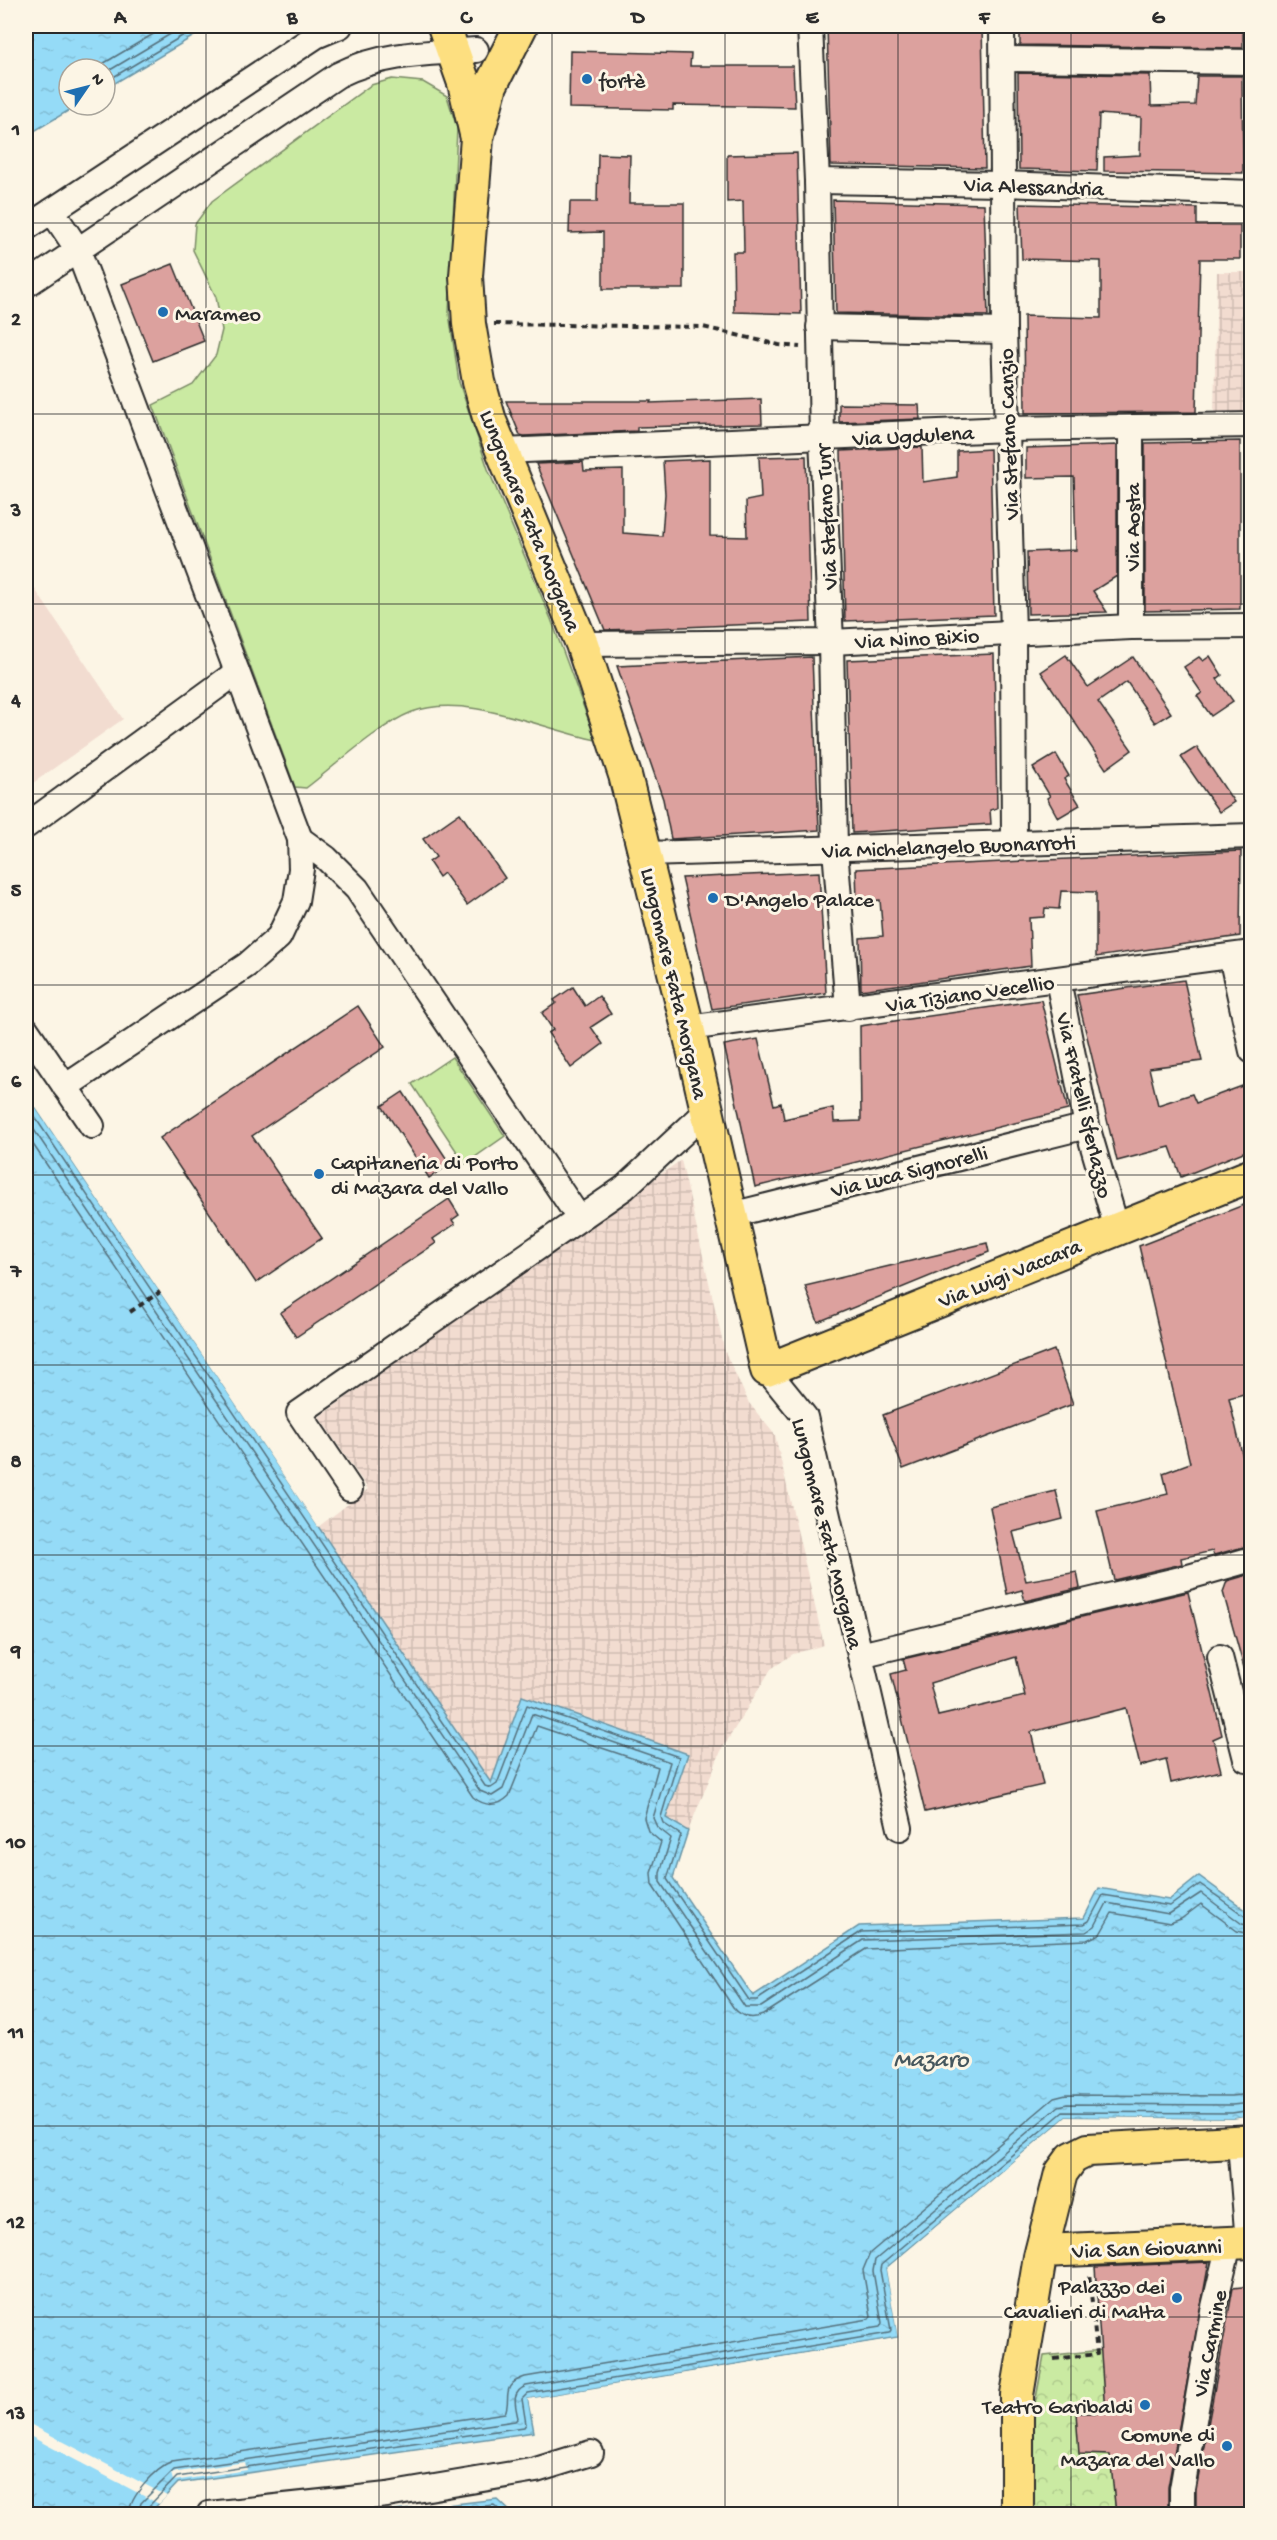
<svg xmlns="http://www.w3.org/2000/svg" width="1277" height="2540" viewBox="0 0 1277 2540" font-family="'Gochi Hand',sans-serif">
  <defs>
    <pattern id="industrial-grid" width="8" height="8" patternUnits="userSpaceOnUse" patternTransform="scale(1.5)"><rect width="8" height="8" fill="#f2dcd0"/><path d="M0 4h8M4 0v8" fill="none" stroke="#d0bdb3"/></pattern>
    <pattern id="forest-crowns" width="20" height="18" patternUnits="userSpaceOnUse" patternTransform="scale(1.5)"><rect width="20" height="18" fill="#caeaa2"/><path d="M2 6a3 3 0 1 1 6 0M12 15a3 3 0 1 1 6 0" fill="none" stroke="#aec98c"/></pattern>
    <pattern id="water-ripples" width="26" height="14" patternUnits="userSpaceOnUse" patternTransform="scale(1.5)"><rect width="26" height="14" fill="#95dbf7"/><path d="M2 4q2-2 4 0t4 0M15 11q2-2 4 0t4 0" fill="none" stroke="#81bcd4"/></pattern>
  </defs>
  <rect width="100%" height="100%" fill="#fcf5e5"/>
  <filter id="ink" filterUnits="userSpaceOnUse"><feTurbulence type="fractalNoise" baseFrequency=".0167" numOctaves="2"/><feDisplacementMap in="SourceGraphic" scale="12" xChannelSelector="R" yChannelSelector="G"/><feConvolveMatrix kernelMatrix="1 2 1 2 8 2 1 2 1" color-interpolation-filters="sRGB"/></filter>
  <g filter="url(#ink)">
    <!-- built -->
    <path fill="#f2dcd0" d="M26 576 123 719 26 788Z"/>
    <!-- industrial -->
    <g fill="url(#industrial-grid)">
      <path d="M1217 272H1251V415L1214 414Z"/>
      <path d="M681 1160 725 1352 749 1403 775 1435 824 1645 793 1654 771 1669 721 1751 688 1831 666 1818 688 1754 523 1696 491 1784 318 1527 368 1489 319 1417Z"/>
    </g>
    <!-- green -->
    <g fill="#caeaa2" stroke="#7a8a66" stroke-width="1.5">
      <path d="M392 79 423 82 447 96 457 128 449 313 459 382 488 469 551 619 596 740C541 729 466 692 412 712 379 725 335 766 306 788L295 787 153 405 193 385 216 355 222 330 216 297 193 250 195 224 212 201 371 85Z"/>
      <path d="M452 1057 505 1136 465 1164 412 1084Z"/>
    </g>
    <!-- forest -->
    <path fill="url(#forest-crowns)" stroke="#7a8a66" stroke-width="1.5" d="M1102 2350 1116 2514H1031L1026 2451 1044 2356Z"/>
    <!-- water -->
    <g fill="url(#water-ripples)" stroke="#6b95a5" stroke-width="1.5">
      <path d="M26 26H219L204 30 105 89V69H69V105H78L26 136Z"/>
      <path d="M26 1093 491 1783 522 1696 688 1754 666 1818 688 1831 673 1878 753 1996 859 1926 1084 1918 1099 1888 1169 1900 1199 1876 1251 1914V2116L1233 2119 1066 2117 886 2268 898 2337 528 2399 534 2432 178 2483 149 2514H26Z"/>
      <path d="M497 2499 513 2514H369Z"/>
    </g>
    <!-- pier -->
    <g fill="#fcf5e5">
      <path d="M26 1090 320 1525 318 1527 26 1093Z"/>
      <path d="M1251 2116 1252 2119 1233 2122 1067 2120 889 2270 901 2337 899 2340 531 2401 534 2413 531 2414 528 2399 898 2338 886 2269 1066 2117 1233 2119Z"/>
      <path d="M26 2422 167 2496 159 2504 26 2434Z"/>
      <path d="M245 2462 247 2470 173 2481 171 2473Z"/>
    </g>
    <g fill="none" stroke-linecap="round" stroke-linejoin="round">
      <!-- shore -->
      <g stroke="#55717d" stroke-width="1.5">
        <path d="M94 69 167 26"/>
        <path d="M105 73 184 26"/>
        <path d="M105 82 199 26"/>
        <path d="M26 1104 485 1786 491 1788 497 1784 527 1705 679 1757 661 1817 663 1823 681 1835 667 1879 749 2000H757L861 1932 1084 1924 1089 1921 1103 1895 1170 1906 1200 1884 1246 1917 1252 1918"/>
        <path d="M26 1118 480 1791 492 1796 503 1789 532 1714 670 1762 653 1818 657 1827 671 1838 660 1873V1882L745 2007H761L863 1940 1086 1932 1095 1926 1107 1903 1169 1914 1201 1893 1242 1924 1252 1926"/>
        <path d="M26 1134 473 1797C485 1807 498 1807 509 1796L537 1726 658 1767 644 1818 648 1831 661 1842 651 1873 652 1885 733 2007C741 2017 751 2020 763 2015L866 1949 1087 1940 1100 1934 1112 1913 1170 1923 1181 1919 1201 1904 1237 1931 1252 1935"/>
        <path d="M129 2514C130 2496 155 2469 172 2462L505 2413C512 2399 499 2385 525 2377L869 2319 871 2316 863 2270 870 2253 1054 2098 1066 2095 1231 2096 1252 2094"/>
        <path d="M138 2514 141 2503 174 2470 515 2421 518 2418C515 2404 511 2392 526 2386L880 2327 882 2323 873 2271 875 2260 1059 2106 1067 2104 1232 2105 1252 2103"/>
        <path d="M145 2514 147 2508 177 2477 524 2427 526 2424 522 2399 528 2393 889 2333 891 2330 880 2270 881 2265 1063 2112 1232 2113 1252 2110"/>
        <path d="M416 2514 494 2505 504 2514"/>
      </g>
    </g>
    <!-- building -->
    <g fill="#dca19e" stroke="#2b2b2b" stroke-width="1.5" fill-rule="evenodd">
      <path d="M827 26H982L985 168 831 165Z"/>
      <path d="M1020 26H1243V48L1020 45Z"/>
      <path d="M570 51 691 54 690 66H793L795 107 673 105V110L569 108Z"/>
      <path d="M1018 73 1150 75 1151 106 1195 105 1197 76H1242L1243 173 1104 171V157L1140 155 1141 117 1099 114 1097 171 1019 169Z"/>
      <path d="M797 153 801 314 734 312 733 252H744L743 201 727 202V155Z"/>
      <path d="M598 154 630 155 629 203H684V289H603V232L569 233 570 202H597Z"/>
      <path d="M833 200 984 204 988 316 836 313Z"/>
      <path d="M1020 204 1197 208V225H1240V259H1200L1196 412 1025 413 1024 316 1101 318V261L1022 259Z"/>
      <path d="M173 264 204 341 153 361 122 284Z"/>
      <path d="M761 399 762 424 637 427V431L524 436 520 435 506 401H651L650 403Z"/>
      <path d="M839 404 919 405 920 419 839 422Z"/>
      <path d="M1240 441V609L1145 611V443Z"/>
      <path d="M1117 445V576L1093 591 1107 612 1028 614 1027 552 1076 550 1074 477 1026 478V448Z"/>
      <path d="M922 447 923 482 957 477V451L990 449 994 615 845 621 841 451Z"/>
      <path d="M806 456 811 622 632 629 605 630 536 464 583 462 584 471 623 470V533L662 536 665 494 663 461 710 459V536L747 537 746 501 761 498 759 457Z"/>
      <path d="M994 654 997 808 990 810 991 824 852 833 847 660Z"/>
      <path d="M1066 655 1088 687 1133 657 1171 713 1155 723 1127 682 1098 702 1132 750 1106 769 1041 672Z"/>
      <path d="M1210 656 1222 675 1217 679 1233 701 1211 716 1197 696 1202 693 1184 667 1199 657 1203 661Z"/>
      <path d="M812 657 819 830 671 839 663 799 617 666Z"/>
      <path d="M1197 747 1234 802 1219 812 1181 757Z"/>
      <path d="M1056 754 1069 776 1064 779 1080 805 1058 818 1047 798 1050 796 1033 768Z"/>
      <path d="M460 813 505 878 467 905 444 873 439 877 429 862 436 857 423 839Z"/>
      <path d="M1241 851 1240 936 1096 957V892L1061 891 1059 909 1045 908 1044 917 1029 918 1031 966 861 990 860 938 883 936 880 900 857 902 856 869Z"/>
      <path d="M819 872 826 993 712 1009 682 878Z"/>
      <path d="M1184 980 1202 1061 1149 1068 1158 1105 1192 1094 1196 1103 1245 1085 1251 1106V1149L1181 1177 1170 1147 1117 1161 1077 995Z"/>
      <path d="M573 987 585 1006 599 996 611 1014 591 1027 603 1044 571 1068 548 1033 553 1030 542 1013 556 1003 554 1000Z"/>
      <path d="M1041 1000 1068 1110 755 1187 724 1045 758 1039 774 1105 781 1103 784 1119 833 1108 834 1122 861 1121 860 1026Z"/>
      <path d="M358 1006 385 1047 252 1136 322 1238 256 1283 160 1138Z"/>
      <path d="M403 1092 450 1164 429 1178 382 1106Z"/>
      <path d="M449 1199 459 1215 452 1220 455 1224 433 1239 436 1243 296 1337 280 1313Z"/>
      <path d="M1251 1202V1392L1229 1398 1251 1492V1545L1214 1555 1212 1551 1181 1558 1182 1564 1114 1580 1097 1511 1168 1494 1163 1473 1190 1463 1139 1246Z"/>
      <path d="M987 1243 989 1252 818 1322 805 1286Z"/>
      <path d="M1054 1350 1073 1404 903 1469 883 1415Z"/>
      <path d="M1056 1491 1063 1519 1013 1532 1026 1581 1077 1572 1080 1588 1025 1601 1022 1590 1007 1594 990 1507Z"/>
      <path d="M1251 1574V1675H1246L1223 1592 1227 1581Z"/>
      <path d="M1188 1592 1222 1735 1213 1739 1221 1771 1171 1783 1166 1759 1140 1766 1126 1708 1031 1732 1043 1785 925 1812 891 1674 906 1670 903 1659ZM1016 1657 1025 1696 938 1716 930 1683Z"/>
      <path d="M1209 2262 1168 2487V2514H1116L1110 2455 1079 2454 1076 2413H1105L1095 2267Z"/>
      <path d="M1251 2286V2514H1196V2490L1233 2288Z"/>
    </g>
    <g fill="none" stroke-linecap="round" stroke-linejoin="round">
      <defs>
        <g id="minor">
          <path d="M810 26 817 181 822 438 831 642 835 849 848 1008"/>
          <path d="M1002 26 1004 331 1013 632 1014 842"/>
          <path d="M1002 59 1252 62"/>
          <path d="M817 181 1002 184 1252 193"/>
          <path d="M52 211 78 250 300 839 301 869 296 901 279 937 247 965 65 1087"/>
          <path d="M26 228 316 36 340 26"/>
          <path d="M26 285 338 75C381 53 429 53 476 50"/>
          <path d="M819 327 1004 331"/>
          <path d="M503 451 1007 429 1252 425"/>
          <path d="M1131 627V427"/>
          <path d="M582 644 831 642 1131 627 1252 626"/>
          <path d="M26 826 237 672"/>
          <path d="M300 839 326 858 357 889 579 1218"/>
          <path d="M646 854 1252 836"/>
          <path d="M1231 956 1252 1051"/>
          <path d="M1058 980 1087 1126 1117 1229"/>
          <path d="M688 1028 1252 953"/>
          <path d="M26 1029 92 1126"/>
          <path d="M731 1215 1087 1126"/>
          <path d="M767 1370 805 1417 900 1828"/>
          <path d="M350 1489 299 1413 624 1188 707 1111"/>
          <path d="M860 1655 1185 1578 1252 1559"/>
          <path d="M1220 1657 1246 1759 1252 1758"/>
          <path d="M1240 2143 1248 2243"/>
          <path d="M209 2514 387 2495 536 2470 591 2453"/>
          <path d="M1182 2514V2489L1213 2311 1229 2244"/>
        </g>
        <g id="major">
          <path d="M444 26 464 83 476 134"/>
          <path d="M521 26 491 85 477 138 466 276 469 324 479 382 490 421 582 644 625 775 688 1028 767 1370 1252 1175"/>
          <path d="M1042 2251 1252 2242"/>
          <path d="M1017 2514V2395L1040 2257 1061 2173 1072 2158 1088 2150 1252 2141"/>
        </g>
      </defs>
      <!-- minor casing -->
      <use href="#minor" stroke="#2b2b2b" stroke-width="28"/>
      <!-- major casing -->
      <use href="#major" stroke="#2b2b2b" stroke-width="36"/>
      <!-- path -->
      <g stroke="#2b2b2b" stroke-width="4" stroke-dasharray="6 4.5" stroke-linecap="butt">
        <path d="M494 324 703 327 779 345 800 347"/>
        <path d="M130 1312 160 1292"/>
        <path d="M1054 2359 1097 2354 1089 2273"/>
      </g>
      <!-- minor -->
      <use href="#minor" stroke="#fcf5e5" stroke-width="24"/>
      <!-- major -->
      <use href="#major" stroke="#fddf80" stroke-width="32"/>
    </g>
  </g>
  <!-- grid -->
  <path fill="none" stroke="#2b2b2b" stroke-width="1.5" stroke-opacity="0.55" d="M206 26V2514M379 26V2514M552 26V2514M725 26V2514M898 26V2514M1071 26V2514M26 223H1252M26 414H1252M26 604H1252M26 794H1252M26 985H1252M26 1175H1252M26 1365H1252M26 1555H1252M26 1746H1252M26 1936H1252M26 2126H1252M26 2317H1252"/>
  <!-- markers -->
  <g fill="#1f6fb2" stroke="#fcf5e5" stroke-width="2">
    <circle cx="587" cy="79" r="6"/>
    <circle cx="163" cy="312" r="6"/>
    <circle cx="713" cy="898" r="6"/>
    <circle cx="319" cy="1174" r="6"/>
    <circle cx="1177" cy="2298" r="6"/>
    <circle cx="1145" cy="2405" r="6"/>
    <circle cx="1227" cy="2446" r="6"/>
  </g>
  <g text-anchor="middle" stroke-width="6" stroke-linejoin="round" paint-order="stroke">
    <!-- poi labels -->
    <g font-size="22" fill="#2b2b2b" stroke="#fcf5e5" text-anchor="start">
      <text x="599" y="87">fortè</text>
      <text x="175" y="320">Marameo</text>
      <text x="725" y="906">D'Angelo Palace</text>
      <text x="331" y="1169">Capitaneria di Porto<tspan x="331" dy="25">di Mazara del Vallo</tspan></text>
      <text x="1165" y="2293" text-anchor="end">Palazzo dei<tspan x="1165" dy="25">Cavalieri di Malta</tspan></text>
      <text x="1133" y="2413" text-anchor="end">Teatro Garibaldi</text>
      <text x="1215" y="2441" text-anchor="end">Comune di<tspan x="1215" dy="25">Mazara del Vallo</tspan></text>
    </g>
    <!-- street labels -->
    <g font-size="22" fill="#2b2b2b" stroke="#fcf5e5">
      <text transform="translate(1034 185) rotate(2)" y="8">Via Alessandria</text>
      <text transform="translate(913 434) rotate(-3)" y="8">Via Ugdulena</text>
      <text transform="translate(1007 434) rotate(-92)" y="8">Via Stefano Canzio</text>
      <text transform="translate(825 517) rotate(-93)" y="8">Via Stefano Turr</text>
      <text transform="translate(532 520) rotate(68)" y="8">Lungomare Fata Morgana</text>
      <text transform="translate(1131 527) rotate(-90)" y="8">Via Aosta</text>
      <text transform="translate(917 637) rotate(-3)" y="8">Via Nino Bixio</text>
      <text transform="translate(949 845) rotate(-2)" y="8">Via Michelangelo Buonarroti</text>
      <text transform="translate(676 983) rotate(77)" y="8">Lungomare Fata Morgana</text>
      <text transform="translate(970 992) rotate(-8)" y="8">Via Tiziano Vecellio</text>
      <text transform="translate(1086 1105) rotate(77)" y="8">Via Fratelli Sferlazzo</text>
      <text transform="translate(909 1170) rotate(-14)" y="8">Via Luca Signorelli</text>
      <text transform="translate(1009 1272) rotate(-22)" y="8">Via Luigi Vaccara</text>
      <text transform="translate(829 1533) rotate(76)" y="8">Lungomare Fata Morgana</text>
      <text transform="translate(1147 2247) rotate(-2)" y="8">Via San Giovanni</text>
      <text transform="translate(1208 2343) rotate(-79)" y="8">Via Carmine</text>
    </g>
    <!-- water labels -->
    <g font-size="24" font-style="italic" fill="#46575e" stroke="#fcf5e5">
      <text x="931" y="2066">Mazaro</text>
    </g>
  </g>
  <!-- margin -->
  <rect width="1277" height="2540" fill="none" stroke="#fcf5e5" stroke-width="66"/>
  <!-- north arrow -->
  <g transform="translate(87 87) rotate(55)"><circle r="28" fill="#fcf5e5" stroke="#a8a49b" stroke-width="1.5"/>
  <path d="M0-4.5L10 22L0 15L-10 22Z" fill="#1f6fb2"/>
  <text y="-9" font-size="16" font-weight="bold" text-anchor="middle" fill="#2b2b2b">N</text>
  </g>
  <rect x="33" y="33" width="1211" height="2474" fill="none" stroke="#2b2b2b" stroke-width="2"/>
  <g font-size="20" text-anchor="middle" font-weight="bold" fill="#2b2b2b">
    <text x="120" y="23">A</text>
    <text x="292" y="23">B</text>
    <text x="466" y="23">C</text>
    <text x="638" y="23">D</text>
    <text x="812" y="23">E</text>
    <text x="984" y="23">F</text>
    <text x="1158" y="23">G</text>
    <text x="16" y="135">1</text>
    <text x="16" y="325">2</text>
    <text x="16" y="516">3</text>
    <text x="16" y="706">4</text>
    <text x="16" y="896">5</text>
    <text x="16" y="1087">6</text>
    <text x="16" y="1277">7</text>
    <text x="16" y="1467">8</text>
    <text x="16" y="1657">9</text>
    <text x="16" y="1848">10</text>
    <text x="16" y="2038">11</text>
    <text x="16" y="2228">12</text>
    <text x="16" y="2419">13</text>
  </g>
</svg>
